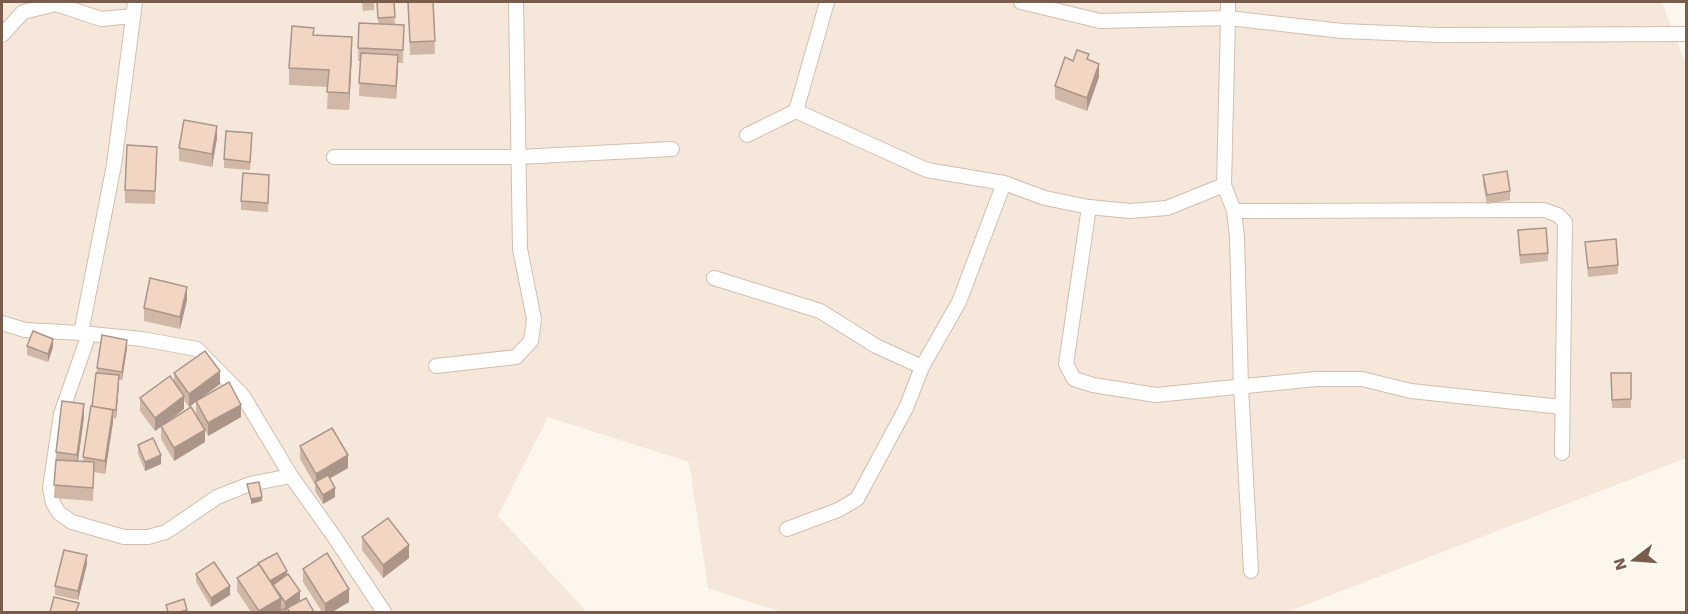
<svg xmlns="http://www.w3.org/2000/svg" width="1688" height="614" viewBox="0 0 1688 614" font-family="'Work Sans',sans-serif">
  <rect width="100%" height="100%" fill="#fdf6ec"/>
  <!-- residential -->
  <path fill="#f5e8da" d="M2 2H1662L1686 65V458L1287 612H781L708 588 689 462 548 417 498 516 587 612H2Z"/>
  <g fill="none" stroke-linecap="round" stroke-linejoin="round">
    <defs>
      <g id="street">
        <path d="M1021 2 1100 21 1228 18 1224 185 1234 211 1544 210 1558 215 1565 222 1562 453"/>
        <path d="M1228 2V18L1342 31 1439 35 1686 34"/>
        <path d="M2 35 23 12 56 4 101 19 133 16"/>
        <path d="M796 111 827 2"/>
        <path d="M747 135 796 111 927 170 1004 183 1045 198 1089 207 1130 211 1167 208 1224 185"/>
        <path d="M334 157H519L672 149"/>
        <path d="M1089 207 1066 364 1074 379 1093 385 1156 395 1316 379H1362L1411 391 1562 407"/>
        <path d="M1234 211 1237 237 1241 387 1251 571"/>
        <path d="M714 278 820 311 876 346 922 367"/>
        <path d="M2 323 25 330 81 333 114 165 135 2"/>
        <path d="M81 333 142 339 197 349 243 396 291 476 333 535 384 612"/>
        <path d="M89 334 61 414 50 488 53 503 59 513 72 522 124 537H148L166 532 217 497 250 484 291 476"/>
        <path d="M436 366 516 357 531 341 534 319 520 249 516 2"/>
        <path d="M787 529 838 510 857 499 906 408 922 367 959 302 1004 183"/>
      </g>
    </defs>
    <!-- street casing -->
    <use href="#street" stroke="#d1beb0" stroke-width="16"/>
    <!-- street -->
    <use href="#street" stroke="#fff" stroke-width="14"/>
  </g>
  <!-- wall -->
  <g fill="#d1b7a8">
    <path d="M362 2H374V10L363 11Z"/>
    <path d="M377 2H394L395 24 404 25 403 63H398L396 99 359 96 360 61H358L359 23 378 24Z"/>
    <path d="M408 2H433L435 54 410 55Z"/>
    <path d="M314 35 352 54 349 110 327 109 328 87 289 85V68Z"/>
    <path d="M1089 60 1099 77 1087 111 1055 99V86L1073 61Z"/>
    <path d="M217 138 212 167 179 161V148Z"/>
    <path d="M252 142 250 170 224 168V159Z"/>
    <path d="M157 160 155 204 125 203V190Z"/>
    <path d="M1483 175 1510 191V200L1487 204 1483 184Z"/>
    <path d="M269 184 268 212 241 210V201Z"/>
    <path d="M1518 230 1548 253V261L1520 264Z"/>
    <path d="M1585 242 1618 265V274L1588 277Z"/>
    <path d="M187 300 180 329 144 321V308Z"/>
    <path d="M27 346 53 347 48 362 27 355Z"/>
    <path d="M127 348 122 380H119L116 419 113 418 105 474 94 472 93 501 54 498 56 452 84 417 78 461H83L92 407 97 368Z"/>
    <path d="M174 373 220 384 202 397 241 417 208 436 196 414V402L189 407 184 400V409L166 423 205 442 174 461 161 439V427L155 431 140 411V398L174 383Z"/>
    <path d="M1611 373H1631V408H1612Z"/>
    <path d="M138 445 161 464 145 471 138 454Z"/>
    <path d="M300 446 348 468 330 478 335 497 323 504 315 491V485L300 459Z"/>
    <path d="M362 537 409 558 383 578 362 550Z"/>
    <path d="M258 563 287 574 300 600 295 604 314 612H287V609L285 611 286 612H251L237 591V578L258 565Z"/>
    <path d="M87 564 78 600 55 595V586Z"/>
    <path d="M303 569 349 602 332 612H322L303 582Z"/>
    <path d="M196 574 230 595 211 607 196 582Z"/>
  </g>
  <!-- shaded-wall -->
  <g fill="#aa9588">
    <path d="M352 37V54L349 110V93Z"/>
    <path d="M398 55V68L396 99V86Z"/>
    <path d="M1099 64V77L1087 111V98Z"/>
    <path d="M217 126V138L212 167V154Z"/>
    <path d="M187 287V300L180 329V317Z"/>
    <path d="M53 339V347L48 362V354Z"/>
    <path d="M127 340V348L122 380V372Z"/>
    <path d="M220 371V384L189 407V394Z"/>
    <path d="M119 375V384L116 419V410Z"/>
    <path d="M184 396V409L155 431V418Z"/>
    <path d="M84 404V417L77 468V455Z"/>
    <path d="M241 405V417L208 436V423Z"/>
    <path d="M113 410V423L105 474V461Z"/>
    <path d="M205 430V442L174 461V448Z"/>
    <path d="M161 455V464L145 471V462Z"/>
    <path d="M348 455V468L317 486 316 483V474Z"/>
    <path d="M335 488V497L323 504V495Z"/>
    <path d="M262 497V501L251 504V499Z"/>
    <path d="M409 545V558L383 578V565Z"/>
    <path d="M87 555V564L78 600V591Z"/>
    <path d="M287 571V580L274 587 268 582Z"/>
    <path d="M230 586V595L211 607V598Z"/>
    <path d="M349 589V602L332 612H325V604Z"/>
    <path d="M300 591V600L285 611V602Z"/>
    <path d="M281 598V610L277 612H259V611Z"/>
  </g>
  <!-- building -->
  <g fill="#f3d5c3" stroke="#aa9588" stroke-width="1.5">
    <path d="M377 2H394L395 17 378 18Z"/>
    <path d="M408 2H433L435 41 410 42Z"/>
    <path d="M359 23 404 25 403 50 358 48Z"/>
    <path d="M292 26 314 28 313 35 352 37 349 93 327 92 329 70 289 68Z"/>
    <path d="M1077 50 1089 54 1087 59 1099 64 1087 98 1055 86 1065 57 1073 61Z"/>
    <path d="M361 53 398 55 396 86 359 83Z"/>
    <path d="M184 120 217 126 212 154 179 148Z"/>
    <path d="M226 131 252 133 250 162 224 159Z"/>
    <path d="M127 145 157 147 155 191 125 190Z"/>
    <path d="M1507 171 1510 191 1487 195 1483 175Z"/>
    <path d="M243 173 269 175 268 203 241 201Z"/>
    <path d="M1546 228 1548 253 1520 255 1518 230Z"/>
    <path d="M1616 239 1618 265 1588 268 1585 242Z"/>
    <path d="M150 278 187 287 180 317 144 308Z"/>
    <path d="M33 331 53 339 48 354 27 346Z"/>
    <path d="M102 335 127 340 122 372 97 368Z"/>
    <path d="M205 351 220 371 189 394 174 373Z"/>
    <path d="M96 373 119 375 116 410 92 407Z"/>
    <path d="M1611 373H1631V399L1612 400Z"/>
    <path d="M170 376 184 396 155 418 140 398Z"/>
    <path d="M229 382 241 405 208 423 196 401Z"/>
    <path d="M62 401 84 404 77 455 56 452Z"/>
    <path d="M91 406 113 410 105 461 83 457Z"/>
    <path d="M191 407 205 430 174 448 161 426Z"/>
    <path d="M332 428 348 455 316 474 300 446Z"/>
    <path d="M153 438 161 455 145 462 138 445Z"/>
    <path d="M56 460 94 462 93 488 54 485Z"/>
    <path d="M328 475 335 488 323 495 315 482Z"/>
    <path d="M259 482 262 497 251 499 247 484Z"/>
    <path d="M388 518 409 545 383 565 362 537Z"/>
    <path d="M64 550 87 555 78 591 55 586Z"/>
    <path d="M277 553 287 571 270 581 258 563Z"/>
    <path d="M327 553 349 589 325 604 303 569Z"/>
    <path d="M214 562 230 586 211 598 196 574Z"/>
    <path d="M259 564 281 598 259 611 237 578Z"/>
    <path d="M288 574 300 591 285 602 273 585Z"/>
    <path d="M54 597 79 603 76 612H50Z"/>
    <path d="M306 598 314 612H290L287 608Z"/>
    <path d="M184 599 187 610 180 612H168L166 605Z"/>
    <path d="M284 609 286 612H276Z"/>
  </g>
  <!-- border -->
  <rect width="1688" height="614" fill="none" stroke="#7a5c4d" stroke-width="6"/>
  <!-- north arrow -->
  <g transform="translate(1634 560) rotate(253)" stroke="#fffaf3" stroke-width="4.5" paint-order="stroke">
  <path d="M0-4.5L10 22L0 15L-10 22Z" fill="#7a5c4d"/>
  <text y="-9" font-size="16" font-weight="bold" text-anchor="middle" fill="#7a5c4d">N</text>
  </g>
</svg>
